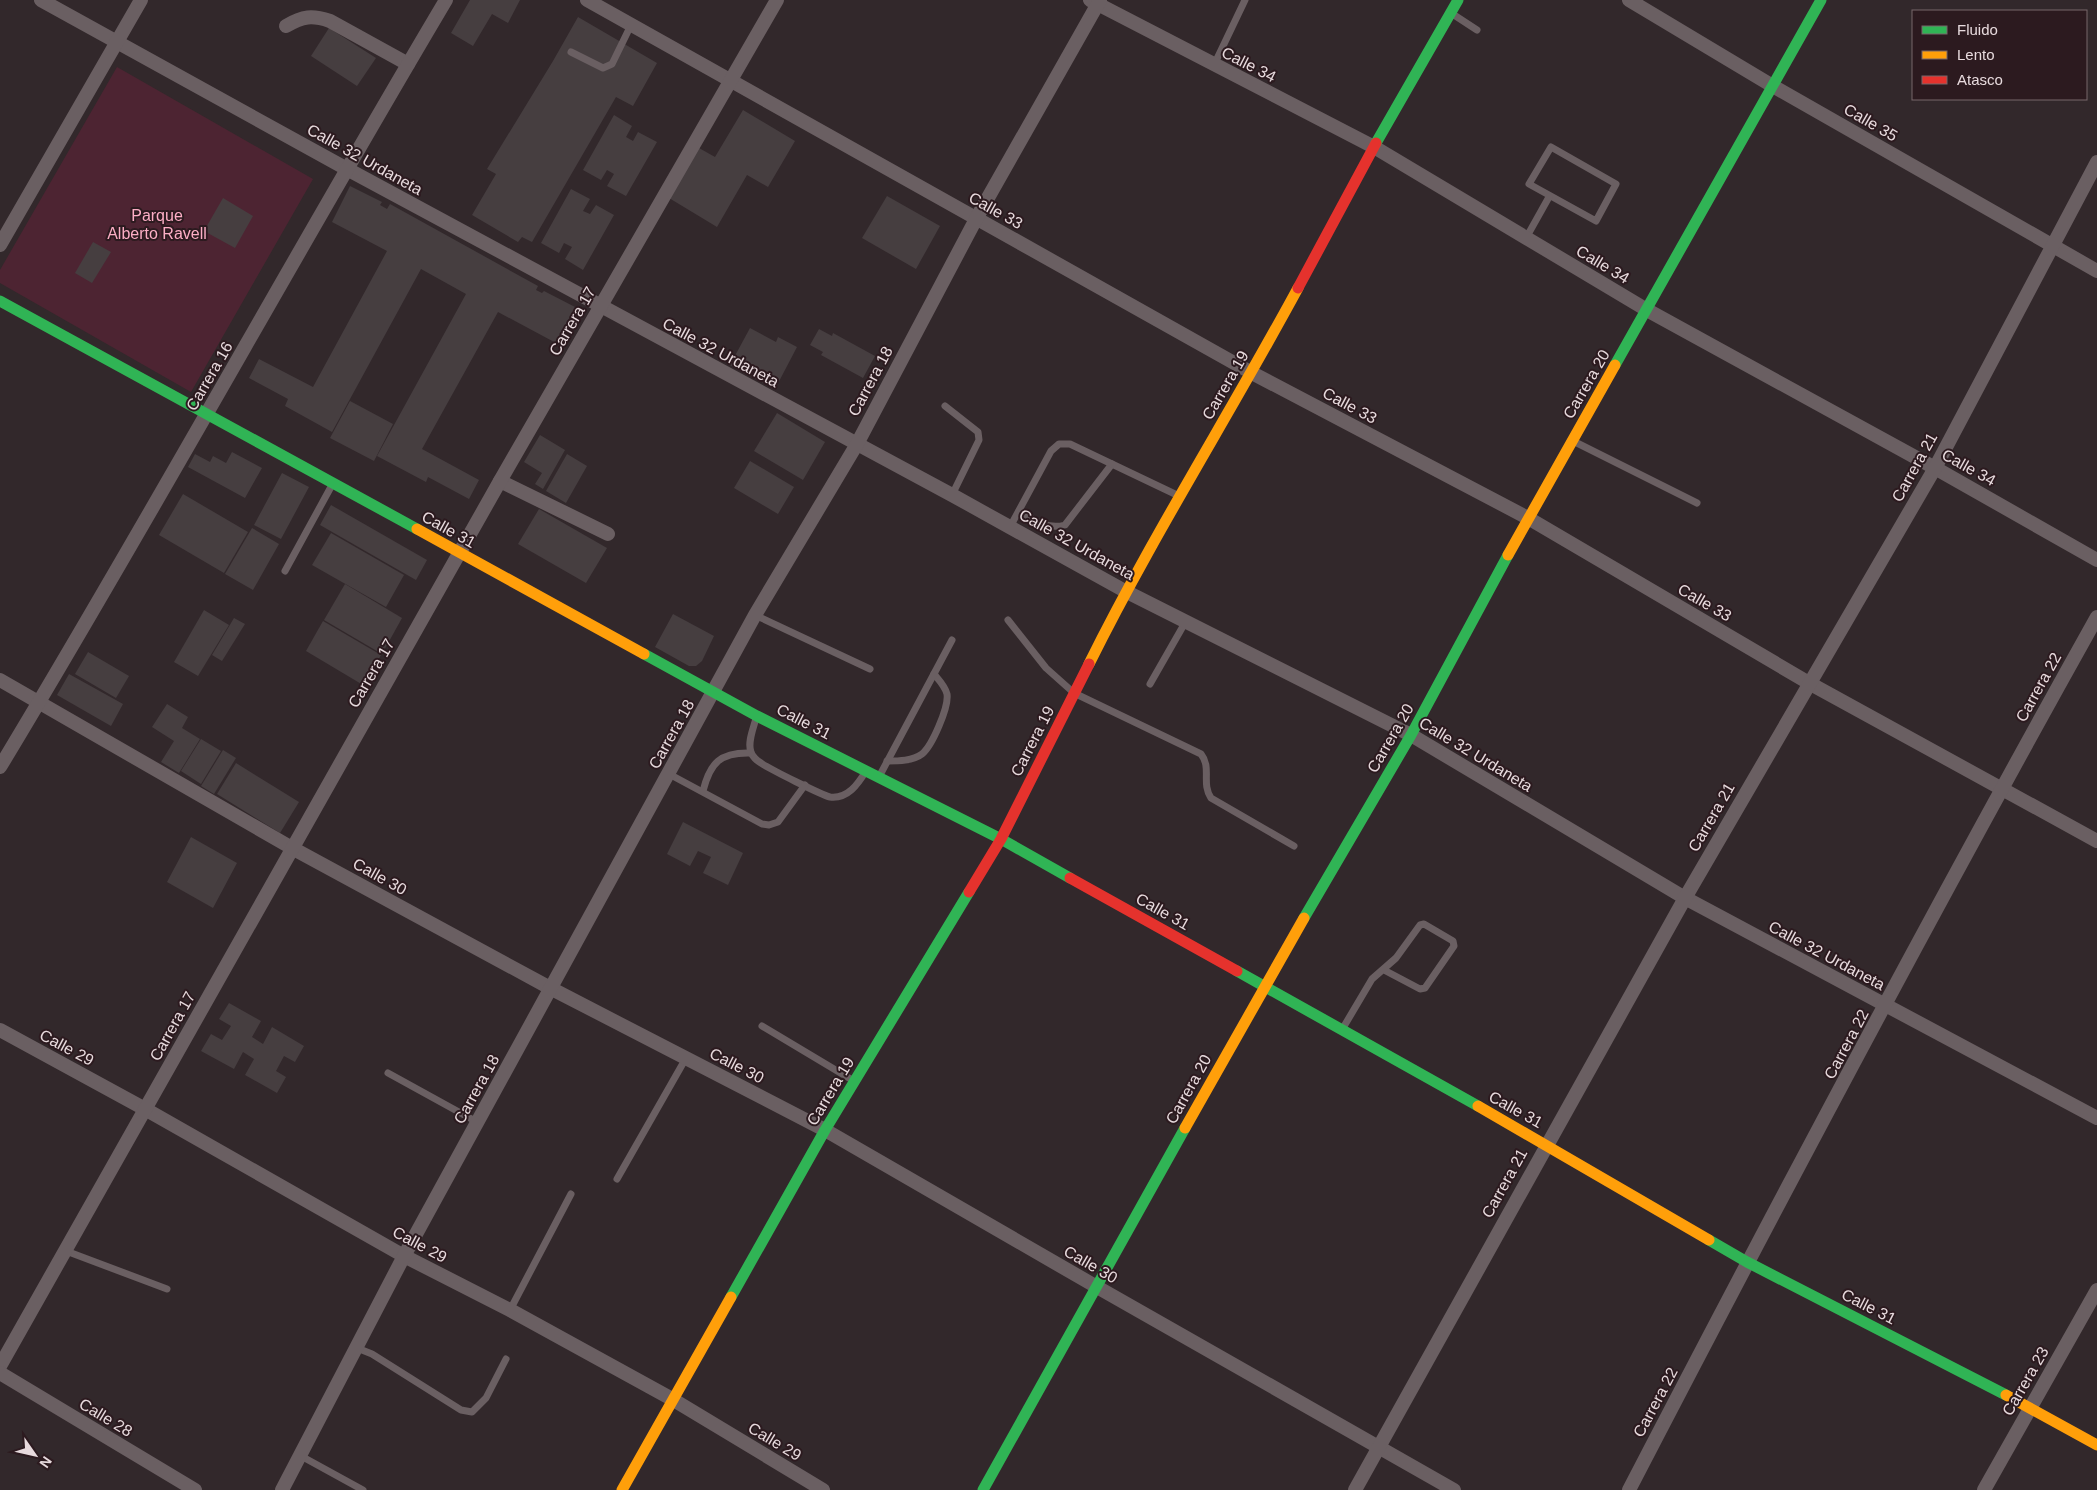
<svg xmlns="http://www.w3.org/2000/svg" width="2097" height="1490" viewBox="0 0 2097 1490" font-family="Helvetica,sans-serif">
  <rect width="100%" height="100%" fill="#32282b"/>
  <!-- green -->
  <path fill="#4d2432" d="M117 67 313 179 191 392 0 283V270Z"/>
  <!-- building -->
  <g fill="#463e40">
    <path d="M470 0H520L508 23 492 14 473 46 451 33Z"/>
    <path d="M578 17 657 63 633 106 616 97 532 242 522 237 518 242 472 215 496 174 487 169 553 61 601 88 553 61Z"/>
    <path d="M329 28 376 58 357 86 311 56Z"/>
    <path d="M743 110 795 141 768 187 747 175 717 227 669 198 699 148 715 157Z"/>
    <path d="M614 115 632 126 626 137 633 141 638 132 657 142 626 196 607 186 614 174 607 170 601 180 583 170Z"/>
    <path d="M350 186 382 202 380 205 387 209 390 204 538 286 536 290 542 293 544 291 575 307 556 343 498 312 422 449 479 480 469 499 428 477 426 482 377 456 466 294 421 269 332 432 285 406 288 399 249 378 259 359 313 387 387 251 332 222Z"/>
    <path d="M571 189 590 199 583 211 590 214 596 205 614 215 583 270 565 259 572 247 564 243 559 253 541 243Z"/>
    <path d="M887 196 940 226 916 269 862 238Z"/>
    <path d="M223 198 253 216 235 248 204 231Z"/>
    <path d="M93 242 111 252 92 283 75 273Z"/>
    <path d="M750 328 776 342 778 337 797 347 775 389 730 365Z"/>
    <path d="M819 329 832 336 833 333 875 356 863 378 821 355 823 352 810 345Z"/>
    <path d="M350 401 393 424 374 461 330 438Z"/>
    <path d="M777 413 825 442 803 480 754 451Z"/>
    <path d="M540 435 565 450 543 489 535 484 542 473 524 462Z"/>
    <path d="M232 452 262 468 245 498 188 467 195 454 210 462 213 456 226 463Z"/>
    <path d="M567 454 587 466 566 503 546 491Z"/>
    <path d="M750 461 794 487 778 514 734 488Z"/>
    <path d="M282 473 309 487 281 539 254 525Z"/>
    <path d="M183 494 248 532 224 573 159 535Z"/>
    <path d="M331 505 427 560 416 580 320 525Z"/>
    <path d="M539 509 607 548 586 583 518 544Z"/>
    <path d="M252 528 279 544 253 590 225 574Z"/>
    <path d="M331 533 404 575 386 607 312 565Z"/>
    <path d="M345 584 402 618 382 654 324 620Z"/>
    <path d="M204 610 229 625 198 676 174 662Z"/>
    <path d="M673 614 714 636 702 661 696 666H689L655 647Z"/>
    <path d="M234 618 245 624 222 661 212 655Z"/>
    <path d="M323 621 381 655 363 685 306 651Z"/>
    <path d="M88 652 129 676 116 698 75 674Z"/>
    <path d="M69 674 123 704 111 726 57 695Z"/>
    <path d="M167 704 188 717 182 728 200 739 179 773 161 762 174 741 152 727Z"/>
    <path d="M201 739 221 751 201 784 181 771Z"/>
    <path d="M223 750 236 758 214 794 201 786Z"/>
    <path d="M236 763 299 802 280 833 217 794Z"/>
    <path d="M683 822 743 853 728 885 703 873 711 857 698 851 690 866 667 854Z"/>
    <path d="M191 837 237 863 213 908 167 882Z"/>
    <path d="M229 1003 261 1021 252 1037 263 1044 272 1027 304 1046 295 1062 284 1056 276 1071 286 1077 277 1093 245 1075 254 1059 243 1052 234 1069 201 1051 211 1034 222 1040 231 1026 219 1019Z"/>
  </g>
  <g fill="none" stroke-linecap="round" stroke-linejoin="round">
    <!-- lane -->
    <g stroke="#6a5f62" stroke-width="7">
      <path d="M1451 13 1477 30"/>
      <path d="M571 52 603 68 612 64 631 25"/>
      <path d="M1214 65 1245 0"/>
      <path d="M1551 147 1616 184 1596 221 1529 184Z"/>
      <path d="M1526 238 1549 197"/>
      <path d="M945 406 978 432 979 440 952 495"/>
      <path d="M1573 441 1697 503"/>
      <path d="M1019 511C1034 520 1047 530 1065 525L1112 464"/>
      <path d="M1010 527 1051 451 1059 444H1070L1177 495"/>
      <path d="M285 571 332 485"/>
      <path d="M755 615 870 669"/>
      <path d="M1008 620 1046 668 1074 693 1201 754C1212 768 1201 783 1211 798L1294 846"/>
      <path d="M1150 684 1186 621"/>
      <path d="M756 718C754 727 747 742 751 752 752 756 757 761 761 763 769 769 822 795 830 797 848 799 858 784 866 771"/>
      <path d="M887 761C898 761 913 761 922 754 932 746 949 707 947 694 945 686 939 680 934 674"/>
      <path d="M669 774 762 824 769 825 778 822 805 785"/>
      <path d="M880 775 952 640"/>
      <path d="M703 791C710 763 720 752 751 753"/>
      <path d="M762 1026 854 1081"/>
      <path d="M1343 1028 1372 979 1396 958 1420 925 1424 924 1453 941 1454 946 1425 988 1420 989 1384 970"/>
      <path d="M388 1073 477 1122"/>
      <path d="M617 1179 686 1058"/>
      <path d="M66 1251 167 1289"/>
      <path d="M510 1310 571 1194"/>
      <path d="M357 1348 372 1354 461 1410 472 1412 486 1398 506 1359"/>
      <path d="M301 1456 363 1490"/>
    </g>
    <!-- street -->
    <g stroke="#6a5f62" stroke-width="14">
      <path d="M41 0 347 169 952 495 1125 591 1411 735 1685 898 2097 1118"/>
      <path d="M587 0 1252 373 1528 518 1809 683 2097 841"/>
      <path d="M1090 0 1374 147 1647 310 1935 468 2097 560"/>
      <path d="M1629 0 1771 85 2097 271"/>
      <path d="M286 26C303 16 312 15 330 21L408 64"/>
      <path d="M0 245 141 0"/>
      <path d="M500 481 608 534"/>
      <path d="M0 680 292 848 552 989 825 1130 1097 1287 1454 1490"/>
      <path d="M0 767C153 514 295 254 446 0"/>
      <path d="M0 1030 145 1109 404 1256 510 1310 672 1399 823 1490"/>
      <path d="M0 1366 500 481 777 0"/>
      <path d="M0 1373 195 1490"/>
      <path d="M282 1490 404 1256 755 615 857 444 976 219 1100 0"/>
      <path d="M1355 1490 1685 898 1935 468 2097 162"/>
      <path d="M1629 1490C1781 1197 1936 905 2097 617"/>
      <path d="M1984 1490 2097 1290"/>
    </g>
    <!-- fast -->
    <g stroke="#30b455" stroke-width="11">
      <path d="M1376 143 1458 0"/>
      <path d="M0 301 417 529"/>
      <path d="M1615 365 1821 0"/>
      <path d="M644 654 757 716 1001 839 1070 878"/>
      <path d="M1304 918 1411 735 1508 555"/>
      <path d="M1237 971 1478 1106"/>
      <path d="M1709 1240 1747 1262 2006 1395"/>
      <path d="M731 1297 825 1130 969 892"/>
      <path d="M983 1490 1185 1128"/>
    </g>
    <!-- slow -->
    <g stroke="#ff9f0a" stroke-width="11">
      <path d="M417 529 644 654"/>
      <path d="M1508 555 1615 365"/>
      <path d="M1089 664C1153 535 1230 414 1298 288"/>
      <path d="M1478 1106 1709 1240"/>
      <path d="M1185 1128 1304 918"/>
      <path d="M2006 1395 2097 1445"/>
      <path d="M622 1490 731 1297"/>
    </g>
    <!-- jam -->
    <g stroke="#e5322d" stroke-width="11">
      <path d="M1298 288 1376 143"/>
      <path d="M1070 878 1237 971"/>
      <path d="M969 892 1001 839 1089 664"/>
    </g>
  </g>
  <g text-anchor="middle" stroke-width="4" stroke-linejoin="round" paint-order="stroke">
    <!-- street labels -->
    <g font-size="16" fill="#e7dadd" stroke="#2c1a1f">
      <text transform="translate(1249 64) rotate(27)" y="6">Calle 34</text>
      <text transform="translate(1871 122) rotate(30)" y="6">Calle 35</text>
      <text transform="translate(365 159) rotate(29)" y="6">Calle 32 Urdaneta</text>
      <text transform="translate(996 210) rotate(29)" y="6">Calle 33</text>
      <text transform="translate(1603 264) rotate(31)" y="6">Calle 34</text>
      <text transform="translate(572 321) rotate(-60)" y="6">Carrera 17</text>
      <text transform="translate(721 352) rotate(28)" y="6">Calle 32 Urdaneta</text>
      <text transform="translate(209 376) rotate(-60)" y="6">Carrera 16</text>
      <text transform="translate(870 381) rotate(-62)" y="6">Carrera 18</text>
      <text transform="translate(1586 384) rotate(-60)" y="6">Carrera 20</text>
      <text transform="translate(1225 385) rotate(-60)" y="6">Carrera 19</text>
      <text transform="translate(1350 405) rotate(28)" y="6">Calle 33</text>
      <text transform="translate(1914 467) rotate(-61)" y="6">Carrera 21</text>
      <text transform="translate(1969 467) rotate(29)" y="6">Calle 34</text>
      <text transform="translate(449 529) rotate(29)" y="6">Calle 31</text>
      <text transform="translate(1077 544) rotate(29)" y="6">Calle 32 Urdaneta</text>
      <text transform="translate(1705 602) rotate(30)" y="6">Calle 33</text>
      <text transform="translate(371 673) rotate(-60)" y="6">Carrera 17</text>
      <text transform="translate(2038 687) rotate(-61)" y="6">Carrera 22</text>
      <text transform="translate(804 721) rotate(27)" y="6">Calle 31</text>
      <text transform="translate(671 734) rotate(-61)" y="6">Carrera 18</text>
      <text transform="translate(1390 738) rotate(-60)" y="6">Carrera 20</text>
      <text transform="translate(1032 741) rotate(-63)" y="6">Carrera 19</text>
      <text transform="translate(1476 754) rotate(31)" y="6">Calle 32 Urdaneta</text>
      <text transform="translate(1711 817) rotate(-60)" y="6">Carrera 21</text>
      <text transform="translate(380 876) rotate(29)" y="6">Calle 30</text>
      <text transform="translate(1163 911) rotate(29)" y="6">Calle 31</text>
      <text transform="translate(1827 955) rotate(28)" y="6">Calle 32 Urdaneta</text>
      <text transform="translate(172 1026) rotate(-61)" y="6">Carrera 17</text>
      <text transform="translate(1846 1044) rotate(-62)" y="6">Carrera 22</text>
      <text transform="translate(67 1047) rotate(28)" y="6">Calle 29</text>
      <text transform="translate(737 1065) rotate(27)" y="6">Calle 30</text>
      <text transform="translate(476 1089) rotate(-61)" y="6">Carrera 18</text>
      <text transform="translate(1188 1089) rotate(-61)" y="6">Carrera 20</text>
      <text transform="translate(830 1091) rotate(-59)" y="6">Carrera 19</text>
      <text transform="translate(1516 1109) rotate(29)" y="6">Calle 31</text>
      <text transform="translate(1504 1183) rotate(-61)" y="6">Carrera 21</text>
      <text transform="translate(420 1244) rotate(28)" y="6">Calle 29</text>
      <text transform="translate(1091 1264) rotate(30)" y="6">Calle 30</text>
      <text transform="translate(1869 1306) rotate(27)" y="6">Calle 31</text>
      <text transform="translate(2025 1381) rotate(-60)" y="6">Carrera 23</text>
      <text transform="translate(1655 1402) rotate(-62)" y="6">Carrera 22</text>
      <text transform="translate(106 1417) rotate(31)" y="6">Calle 28</text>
      <text transform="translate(775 1441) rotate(31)" y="6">Calle 29</text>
    </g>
    <!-- park labels -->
    <g font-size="16" fill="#fcaec5" stroke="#2c1a1f">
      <text x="157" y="221">Parque<tspan x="157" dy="18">Alberto Ravell</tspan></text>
    </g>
  </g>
  <!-- legend -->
  <rect x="1912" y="10" width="175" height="90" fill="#2c1a1f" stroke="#77676b"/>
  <rect x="1922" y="26" width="25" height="8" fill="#30b455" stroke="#77676b"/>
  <text x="1957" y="35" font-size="15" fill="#e7dadd">Fluido</text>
  <rect x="1922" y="51" width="25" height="8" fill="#ff9f0a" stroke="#77676b"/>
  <text x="1957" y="60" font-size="15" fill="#e7dadd">Lento</text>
  <rect x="1922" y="76" width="25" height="8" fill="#e5322d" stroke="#77676b"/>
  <text x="1957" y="85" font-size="15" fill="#e7dadd">Atasco</text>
  <!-- north arrow -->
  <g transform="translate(35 1455) rotate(124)" stroke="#2c1a1f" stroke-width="4" paint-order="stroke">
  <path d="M0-4L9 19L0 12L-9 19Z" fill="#e7dadd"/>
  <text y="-8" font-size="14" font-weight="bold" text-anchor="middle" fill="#e7dadd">N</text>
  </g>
</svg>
